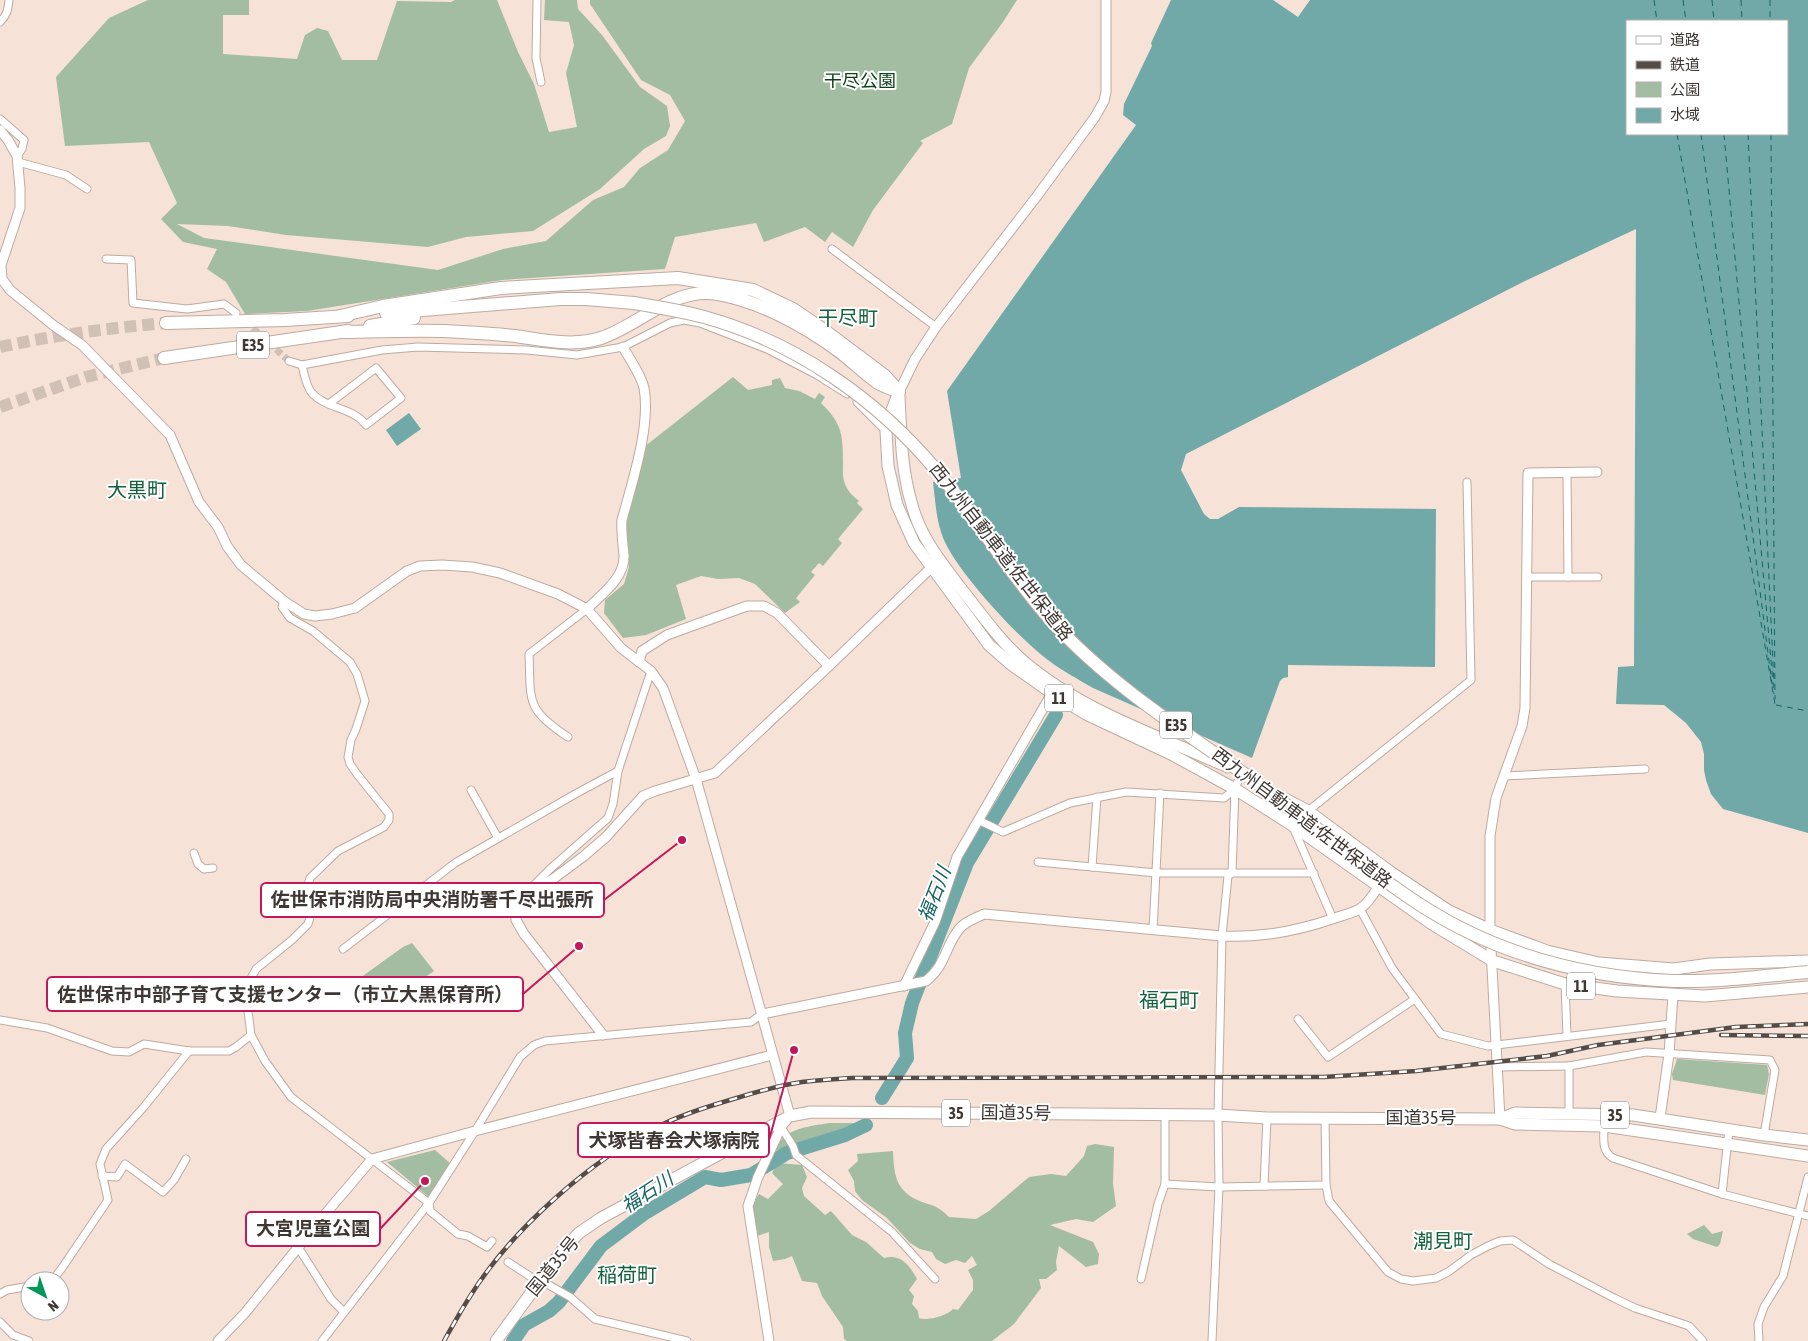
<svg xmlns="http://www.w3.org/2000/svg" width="1808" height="1341" viewBox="0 0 1808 1341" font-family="'Asap Condensed','Noto Sans JP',sans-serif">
  <rect width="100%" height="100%" fill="#f6e2d7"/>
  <!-- green -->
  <g fill="#a2bda2">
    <path d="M148 0H249V15H223V54L297 59 305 35 317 28 328 31 342 60H377L397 1 451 2 455 0H497L518 52 534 84 549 132 577 127 566 73 574 45 569 22 544 20 545 0H577L578 9 602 35 640 87 667 106 670 126 666 136 644 149 600 189 533 231 466 237 428 247 286 235 228 226 177 224 204 238 438 270 503 249 546 241 593 200 624 187 640 168 668 150 685 121 670 95 641 80 590 4V0H1017L1003 22 969 68 952 124 920 141 923 143 873 210 853 247 832 232 825 242 805 227 764 242 756 223 675 237 665 269 502 280 307 311 245 314 226 282 207 269 217 249 183 242 161 219 177 203 149 142 65 146 56 77 109 18Z"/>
    <path d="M733 377 748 390 772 385V380L780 378 785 388 799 391 815 399 819 393 825 397 821 403C842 423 843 435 843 463 843 471 842 479 846 486 848 492 854 497 859 501L857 503 863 509 838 539 842 543 823 566 819 563 811 572 815 575 796 598 800 602 785 613 755 584 739 578 718 579 701 576 676 585 686 619 646 635 623 638 604 613 605 600 624 584 629 567 625 532 626 517 644 447Z"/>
    <path d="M412 943 434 971 414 985 383 999 371 991 358 990 353 983 403 947Z"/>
    <path d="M1677 1059 1767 1065 1769 1074 1765 1095 1673 1080 1672 1074Z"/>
    <path d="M830 1123H864L863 1126 776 1154C777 1129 810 1126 830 1123Z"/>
    <path d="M1095 1144 1114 1147 1113 1184 1116 1206 1093 1222 1076 1219 1050 1225 1093 1242 1099 1254 1098 1264 1086 1267 1059 1246 1056 1262 1057 1270 1046 1279H1039L1041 1288 1014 1324 992 1341H847L844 1339 843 1327 822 1296 817 1283 802 1281 792 1256 785 1259 773 1261 769 1247V1232L757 1236 751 1207 759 1194 768 1199 783 1184 772 1173 777 1163 802 1165 807 1177 802 1188 804 1196 825 1215 831 1211 852 1235 866 1242 884 1258C901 1253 910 1266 917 1279L909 1290 914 1296 912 1304 918 1311 919 1318C927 1321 947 1316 953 1309L958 1310 973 1290V1280L968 1270 977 1265 972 1256 965 1263 956 1260 945 1264 936 1259 932 1252 920 1249 910 1243 887 1218 862 1200 855 1191 854 1181 848 1170 858 1161 857 1154 893 1151C894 1176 896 1192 922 1202 935 1206 939 1207 949 1217L976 1219 989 1211 1029 1177 1051 1174 1066 1176 1084 1156 1087 1146Z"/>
    <path d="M435 1150 451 1164 430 1198 387 1162Z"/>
    <path d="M1704 1225 1712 1234 1723 1231 1720 1244 1717 1247 1693 1239 1687 1234Z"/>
  </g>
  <!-- water -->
  <g fill="#71a9a9" fill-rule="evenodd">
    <path d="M1171 0H1273L1298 17 1310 0H1808V833L1723 809 1711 794 1706 780 1704 770V754L1701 742 1686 723 1664 705 1616 704 1618 667 1634 666 1636 229 1523 282 1186 454 1181 470 1204 514 1210 519H1218L1239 507 1436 509 1435 667 1288 665V677L1283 678 1280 681 1252 758 1093 688C1078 679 1062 671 1048 660 1019 639 950 565 941 532 936 516 935 499 933 482L961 478 947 391 1136 125 1123 115 1124 104 1152 46 1151 43ZM1627 21H1787V134H1627Z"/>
    <path d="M409 413 421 429 397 446 386 430Z"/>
  </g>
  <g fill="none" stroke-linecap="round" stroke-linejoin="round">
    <!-- river -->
    <g stroke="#71a9a9" stroke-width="14">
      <path d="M882 1098 907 1058 905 1033 912 1003 967 863 1056 715"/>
      <path d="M513 1341 524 1325 549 1311 559 1302 601 1246 645 1213 705 1177 721 1180 751 1175 787 1153 845 1135 866 1125"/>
    </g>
    <!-- ferry -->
    <g stroke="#166464" stroke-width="1" stroke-dasharray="6 5" stroke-linecap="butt">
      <path d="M1654 0 1657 21"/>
      <path d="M1683 0 1686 21"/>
      <path d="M1712 0 1714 21"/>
      <path d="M1741 0 1742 21"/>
      <path d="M1770 0V21"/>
      <path d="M1677 134 1775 704"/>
      <path d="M1701 134 1772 684"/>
      <path d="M1724 134 1774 694"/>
      <path d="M1748 134 1774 684"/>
      <path d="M1771 134 1775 699"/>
      <path d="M1776 705 1808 711"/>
    </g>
    <!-- minor-tunnel -->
    <path stroke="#d1c0b6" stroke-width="7" stroke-dasharray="7 3.5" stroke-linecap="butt" d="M245 321 289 361"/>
    <!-- motorway-tunnel -->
    <g stroke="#d1c0b6" stroke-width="12" stroke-dasharray="12 6" stroke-linecap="butt">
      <path d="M0 347C55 335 110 328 166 323"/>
      <path d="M0 407 86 377 164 358"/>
    </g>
    <defs>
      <g id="minor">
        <path d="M537 0 536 58 541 82"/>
        <path d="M0 22C7 15 8 10 9 0"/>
        <path d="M0 119 24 140 22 149 17 156"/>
        <path d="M18 162 66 175 87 189"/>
        <path d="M832 249 936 327"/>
        <path d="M106 259 131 260 133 303 187 309 224 304 236 313"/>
        <path d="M289 361 302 365 382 350 418 347 527 350 577 355 623 347 670 323 684 320 700 323 767 349 817 375 847 394"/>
        <path d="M302 365C304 374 306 385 311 392 325 409 353 407 366 425L401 398 376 368 330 403"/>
        <path d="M857 402 886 431"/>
        <path d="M1567 473 1568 577"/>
        <path d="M1527 577H1598"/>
        <path d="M284 601 282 607 290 618 313 631 350 662 357 674 365 701 356 729 351 740 348 757 350 764 357 774 389 814V820L384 827 338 851 310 878 308 885 311 914 308 924 292 940 256 969 247 986V1003L251 1035 265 1061 291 1097 429 1203 430 1211 458 1234 468 1236 487 1247 492 1241"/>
        <path d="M568 737C525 709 531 701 529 654L587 609"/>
        <path d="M1504 776 1645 769"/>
        <path d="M471 790 498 838"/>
        <path d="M1308 811 1471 680 1467 482"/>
        <path d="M978 820 1003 832 1070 803 1126 792 1224 798 1235 789 1241 773"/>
        <path d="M1293 827 1333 919"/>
        <path d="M194 853 198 864 204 869 213 868"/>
        <path d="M1038 862 1157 873H1314"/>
        <path d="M1092 867 1097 797"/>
        <path d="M530 889 549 870 608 818 613 804 618 771 651 671"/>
        <path d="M1360 909 1392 968 1441 1034 1488 1046 1671 1024"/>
        <path d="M1153 930 1160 793"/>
        <path d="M343 949 455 863 577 793 618 771"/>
        <path d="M1565 984 1567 1036"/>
        <path d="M1298 1019 1328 1057 1415 999"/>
        <path d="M0 1020 47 1028 112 1051 129 1052 144 1044 189 1051H229L236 1047 251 1035"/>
        <path d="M1497 1067 1569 1066"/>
        <path d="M1569 1114V1066L1646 1052 1770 1060 1775 1070 1764 1135"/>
        <path d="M1325 1117 1326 1185 1329 1201 1388 1272 1401 1279 1413 1281 1436 1278 1448 1272 1471 1255 1488 1246 1500 1241 1513 1240 1549 1264 1614 1298 1635 1308 1689 1326 1703 1341"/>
        <path d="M1604 1126C1604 1138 1601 1151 1613 1158L1722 1194 1808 1216"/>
        <path d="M781 1127 793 1146 796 1155 892 1232 935 1279"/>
        <path d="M102 1176 117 1177 125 1164 163 1192 174 1180 186 1159"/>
        <path d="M1165 1184 1219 1187 1326 1185"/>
        <path d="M1264 1186 1267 1118"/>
        <path d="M1722 1194 1729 1130"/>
        <path d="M298 1247 331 1299 344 1312"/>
        <path d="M508 1262 531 1277 540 1280 570 1297 595 1319 687 1341"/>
        <path d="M1141 1279 1158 1204 1165 1184V1115"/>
        <path d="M46 1281 55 1277 62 1268 108 1200 100 1164 106 1149 143 1108 189 1051"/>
        <path d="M0 1294 7 1290 30 1286"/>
        <path d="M0 1322 13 1335 29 1341"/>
        <path d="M322 1341 429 1203 475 1131 520 1057 534 1045 545 1041 751 1022 762 1014"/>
        <path d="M1212 1341 1219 1187 1218 1115 1222 936 1228 876 1232 873 1235 789"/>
        <path d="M1759 1341 1758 1324 1764 1307 1783 1276 1808 1177"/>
      </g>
      <g id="tertiary">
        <path d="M0 130 8 140 17 156 20 188V208L1 265 2 279 10 290 53 325 82 345 170 435 199 502 218 527 227 546 241 565 284 601 304 614 315 616 332 614 355 608 407 571 420 566 442 565 472 567 500 573 558 594 587 609 621 648 651 671 663 688 696 779 790 1116 781 1127 758 1177 748 1206 769 1341"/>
        <path d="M899 392 915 359 936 327 1037 196 1095 117 1104 101 1106 92V0"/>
        <path d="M587 609C602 594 625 578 624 555 623 543 621 532 622 520 632 483 651 426 644 388 641 374 630 360 623 347"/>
        <path d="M639 662 642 651 667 635 733 611 747 606H764L777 613 829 666"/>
        <path d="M904 986 935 922 957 857 1055 688"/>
        <path d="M762 1014 926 981C947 964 945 945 960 928 966 921 976 918 984 914L1222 936C1261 938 1298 931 1335 918 1343 915 1354 913 1361 908 1370 902 1376 890 1382 881"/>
        <path d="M603 1035 524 934 516 920V909L520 900 528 892 553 879 584 856 606 837 643 796 655 791 715 773 829 666 936 563"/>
        <path d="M1660 1118 1669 1054 1673 995"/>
        <path d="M1500 1119 1490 930V836L1496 798 1522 726 1525 708 1528 473 1597 472"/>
        <path d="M218 1341 245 1313 321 1219 372 1159 475 1131 772 1055"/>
      </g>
      <g id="primary">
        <path d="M899 392 890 415 886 431 888 466 897 505 914 543 989 645 1012 665 1053 694 1086 714 1171 754 1235 789 1292 825 1432 924 1493 961 1565 984 1617 991 1705 996 1808 987"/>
        <path d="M899 396C901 433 901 469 912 505 920 536 940 561 959 586 979 611 999 640 1023 661 1081 711 1159 736 1228 767"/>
        <path d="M1285 799 1308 811 1389 871 1449 911 1490 930 1547 951 1599 963 1674 969 1710 964 1808 961"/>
      </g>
      <g id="trunk">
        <path d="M1500 1119 1515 1113 1633 1115 1764 1135 1808 1140"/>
        <path d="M496 1341 561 1252 579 1233 601 1218 790 1116 811 1112 1218 1115 1267 1118 1500 1119 1515 1124 1604 1126 1808 1156"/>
      </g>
      <g id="motorway">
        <path d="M386 313 560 299H586L634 303"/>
        <path d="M340 316 383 306 501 288 678 278 753 290 793 309 828 333 884 375 896 388"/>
        <path d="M166 323 285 320 348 316"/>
        <path d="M370 326 414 318"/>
        <path d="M341 332C381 332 422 329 462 332 480 333 498 334 515 336 543 340 573 347 601 338 640 325 674 286 718 294 760 301 806 327 840 352 853 362 865 374 878 383 885 387 892 389 899 392"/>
        <path d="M164 358 348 331"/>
      </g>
    </defs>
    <!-- minor casing -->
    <use href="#minor" stroke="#beaaa0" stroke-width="9"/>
    <!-- tertiary casing -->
    <use href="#tertiary" stroke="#beaaa0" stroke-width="11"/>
    <!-- primary casing -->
    <use href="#primary" stroke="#beaaa0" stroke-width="13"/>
    <!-- trunk casing -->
    <use href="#trunk" stroke="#beaaa0" stroke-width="13"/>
    <!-- motorway casing -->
    <use href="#motorway" stroke="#beaaa0" stroke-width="14"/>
    <!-- minor -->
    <use href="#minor" stroke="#fff" stroke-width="7"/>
    <!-- tertiary -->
    <use href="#tertiary" stroke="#fff" stroke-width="9"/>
    <!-- primary -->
    <use href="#primary" stroke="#fff" stroke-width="11"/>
    <!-- trunk -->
    <use href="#trunk" stroke="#fff" stroke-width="11"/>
    <!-- motorway -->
    <use href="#motorway" stroke="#fff" stroke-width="12"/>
    <defs>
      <g id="rail">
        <path d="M1721 1035 1808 1036"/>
        <path d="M444 1341C452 1327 460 1312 469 1298 510 1231 590 1160 661 1125 686 1113 713 1105 740 1097 760 1091 781 1085 802 1082 819 1080 835 1079 852 1078L1324 1077 1416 1071 1547 1056 1598 1045 1736 1027 1808 1024"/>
      </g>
    </defs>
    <!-- rail casing -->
    <use href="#rail" stroke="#554b47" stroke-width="4.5"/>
    <!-- rail -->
    <use href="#rail" stroke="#fff" stroke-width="2.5" stroke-dasharray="8" stroke-linecap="butt"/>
    <defs>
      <path id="motorway-bridge" d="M634 303C658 307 681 311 704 317 795 342 877 399 937 471 977 518 1008 572 1049 618 1109 685 1187 733 1260 785 1309 821 1356 861 1407 896 1486 951 1578 977 1674 981 1718 982 1764 976 1808 972"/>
    </defs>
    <!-- motorway-bridge casing -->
    <use href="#motorway-bridge" stroke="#beaaa0" stroke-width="14" stroke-linecap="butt"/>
    <!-- motorway-bridge -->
    <use href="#motorway-bridge" stroke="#fff" stroke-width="12"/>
  </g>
  <g text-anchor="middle" stroke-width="4" stroke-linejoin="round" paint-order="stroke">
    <!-- shield labels -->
    <g fill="#fff" stroke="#797370" stroke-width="1">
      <rect x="237" y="331.5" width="32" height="27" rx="4"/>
      <rect x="1045" y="684.5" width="28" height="27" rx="4"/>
      <rect x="1160" y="711.5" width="32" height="27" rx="4"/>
      <rect x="1567" y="972.5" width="28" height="27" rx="4"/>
      <rect x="942" y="1099.5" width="28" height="27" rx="4"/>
      <rect x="1601" y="1101.5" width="28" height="27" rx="4"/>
    </g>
    <g font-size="16" font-weight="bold" fill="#3f3733">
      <text x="253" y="351">E35</text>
      <text x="1059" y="704">11</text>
      <text x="1176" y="731">E35</text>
      <text x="1581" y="992">11</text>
      <text x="956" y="1119">35</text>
      <text x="1615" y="1121">35</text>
    </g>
    <!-- park labels -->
    <g font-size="18" fill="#0d4116" stroke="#fff">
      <text x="860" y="87">干尽公園</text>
    </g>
    <!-- street labels -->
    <g font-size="18" fill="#3f3733" stroke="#fff">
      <text transform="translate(1001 552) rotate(52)" y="6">西九州自動車道;佐世保道路</text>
      <text transform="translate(1302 818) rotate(37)" y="6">西九州自動車道;佐世保道路</text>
      <text transform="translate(1016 1113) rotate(1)" y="6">国道35号</text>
      <text x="1421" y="1124">国道35号</text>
      <text transform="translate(553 1266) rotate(-51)" y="6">国道35号</text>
    </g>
    <!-- water labels -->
    <g font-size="19" font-style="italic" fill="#166464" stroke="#fff">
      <text transform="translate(934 894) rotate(-69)" y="7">福石川</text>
      <text transform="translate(647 1192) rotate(-33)" y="7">福石川</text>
    </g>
    <!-- quarter labels -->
    <g font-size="20" fill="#12633b" stroke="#fff">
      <text x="848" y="325">干尽町</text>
      <text x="137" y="497">大黒町</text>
      <text x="1169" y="1007">福石町</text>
      <text x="1443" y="1248">潮見町</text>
      <text x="627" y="1282">稲荷町</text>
    </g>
  </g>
  <!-- callouts -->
  <path fill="none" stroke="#c2185b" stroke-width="2" d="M682 840L604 900M579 946L523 994M794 1050L769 1140M425 1181L380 1229"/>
  <g fill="#c2185b" stroke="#fff" stroke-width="2">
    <circle cx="682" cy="840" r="5"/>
    <circle cx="579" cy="946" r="5"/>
    <circle cx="794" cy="1050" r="5"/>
    <circle cx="425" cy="1181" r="5"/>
  </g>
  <g fill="#fff" stroke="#c2185b" stroke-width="2">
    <rect x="261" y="883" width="343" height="34" rx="5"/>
    <rect x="47" y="977" width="476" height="34" rx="5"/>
    <rect x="578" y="1123" width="191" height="34" rx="5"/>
    <rect x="246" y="1212" width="134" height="34" rx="5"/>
  </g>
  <g font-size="19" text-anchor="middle" font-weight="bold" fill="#3f3733">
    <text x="432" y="906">佐世保市消防局中央消防署千尽出張所</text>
    <text x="285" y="1001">佐世保市中部子育て支援センター（市立大黒保育所）</text>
    <text x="674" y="1147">犬塚皆春会犬塚病院</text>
    <text x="313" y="1235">大宮児童公園</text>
  </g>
  <!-- legend -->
  <rect x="1626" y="20" width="162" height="115" fill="#ffffff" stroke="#b2afad"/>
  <rect x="1636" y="36" width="25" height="8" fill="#ffffff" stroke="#b2afad"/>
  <text x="1670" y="45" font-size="15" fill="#3f3733">道路</text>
  <rect x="1636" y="61" width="25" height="8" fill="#554b47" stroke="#b2afad"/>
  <text x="1670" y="70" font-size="15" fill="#3f3733">鉄道</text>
  <rect x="1636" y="82" width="25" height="15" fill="#a2bda2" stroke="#b2afad"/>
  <text x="1670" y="95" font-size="15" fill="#3f3733">公園</text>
  <rect x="1636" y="108" width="25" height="15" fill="#71a9a9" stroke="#b2afad"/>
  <text x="1670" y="120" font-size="15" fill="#3f3733">水域</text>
  <!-- north arrow -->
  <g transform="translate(45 1296) rotate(140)"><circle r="24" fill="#ffffff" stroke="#b2afad"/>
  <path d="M0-4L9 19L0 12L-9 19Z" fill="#039759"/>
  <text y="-8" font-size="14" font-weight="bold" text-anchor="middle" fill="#3f3733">N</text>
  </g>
</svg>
